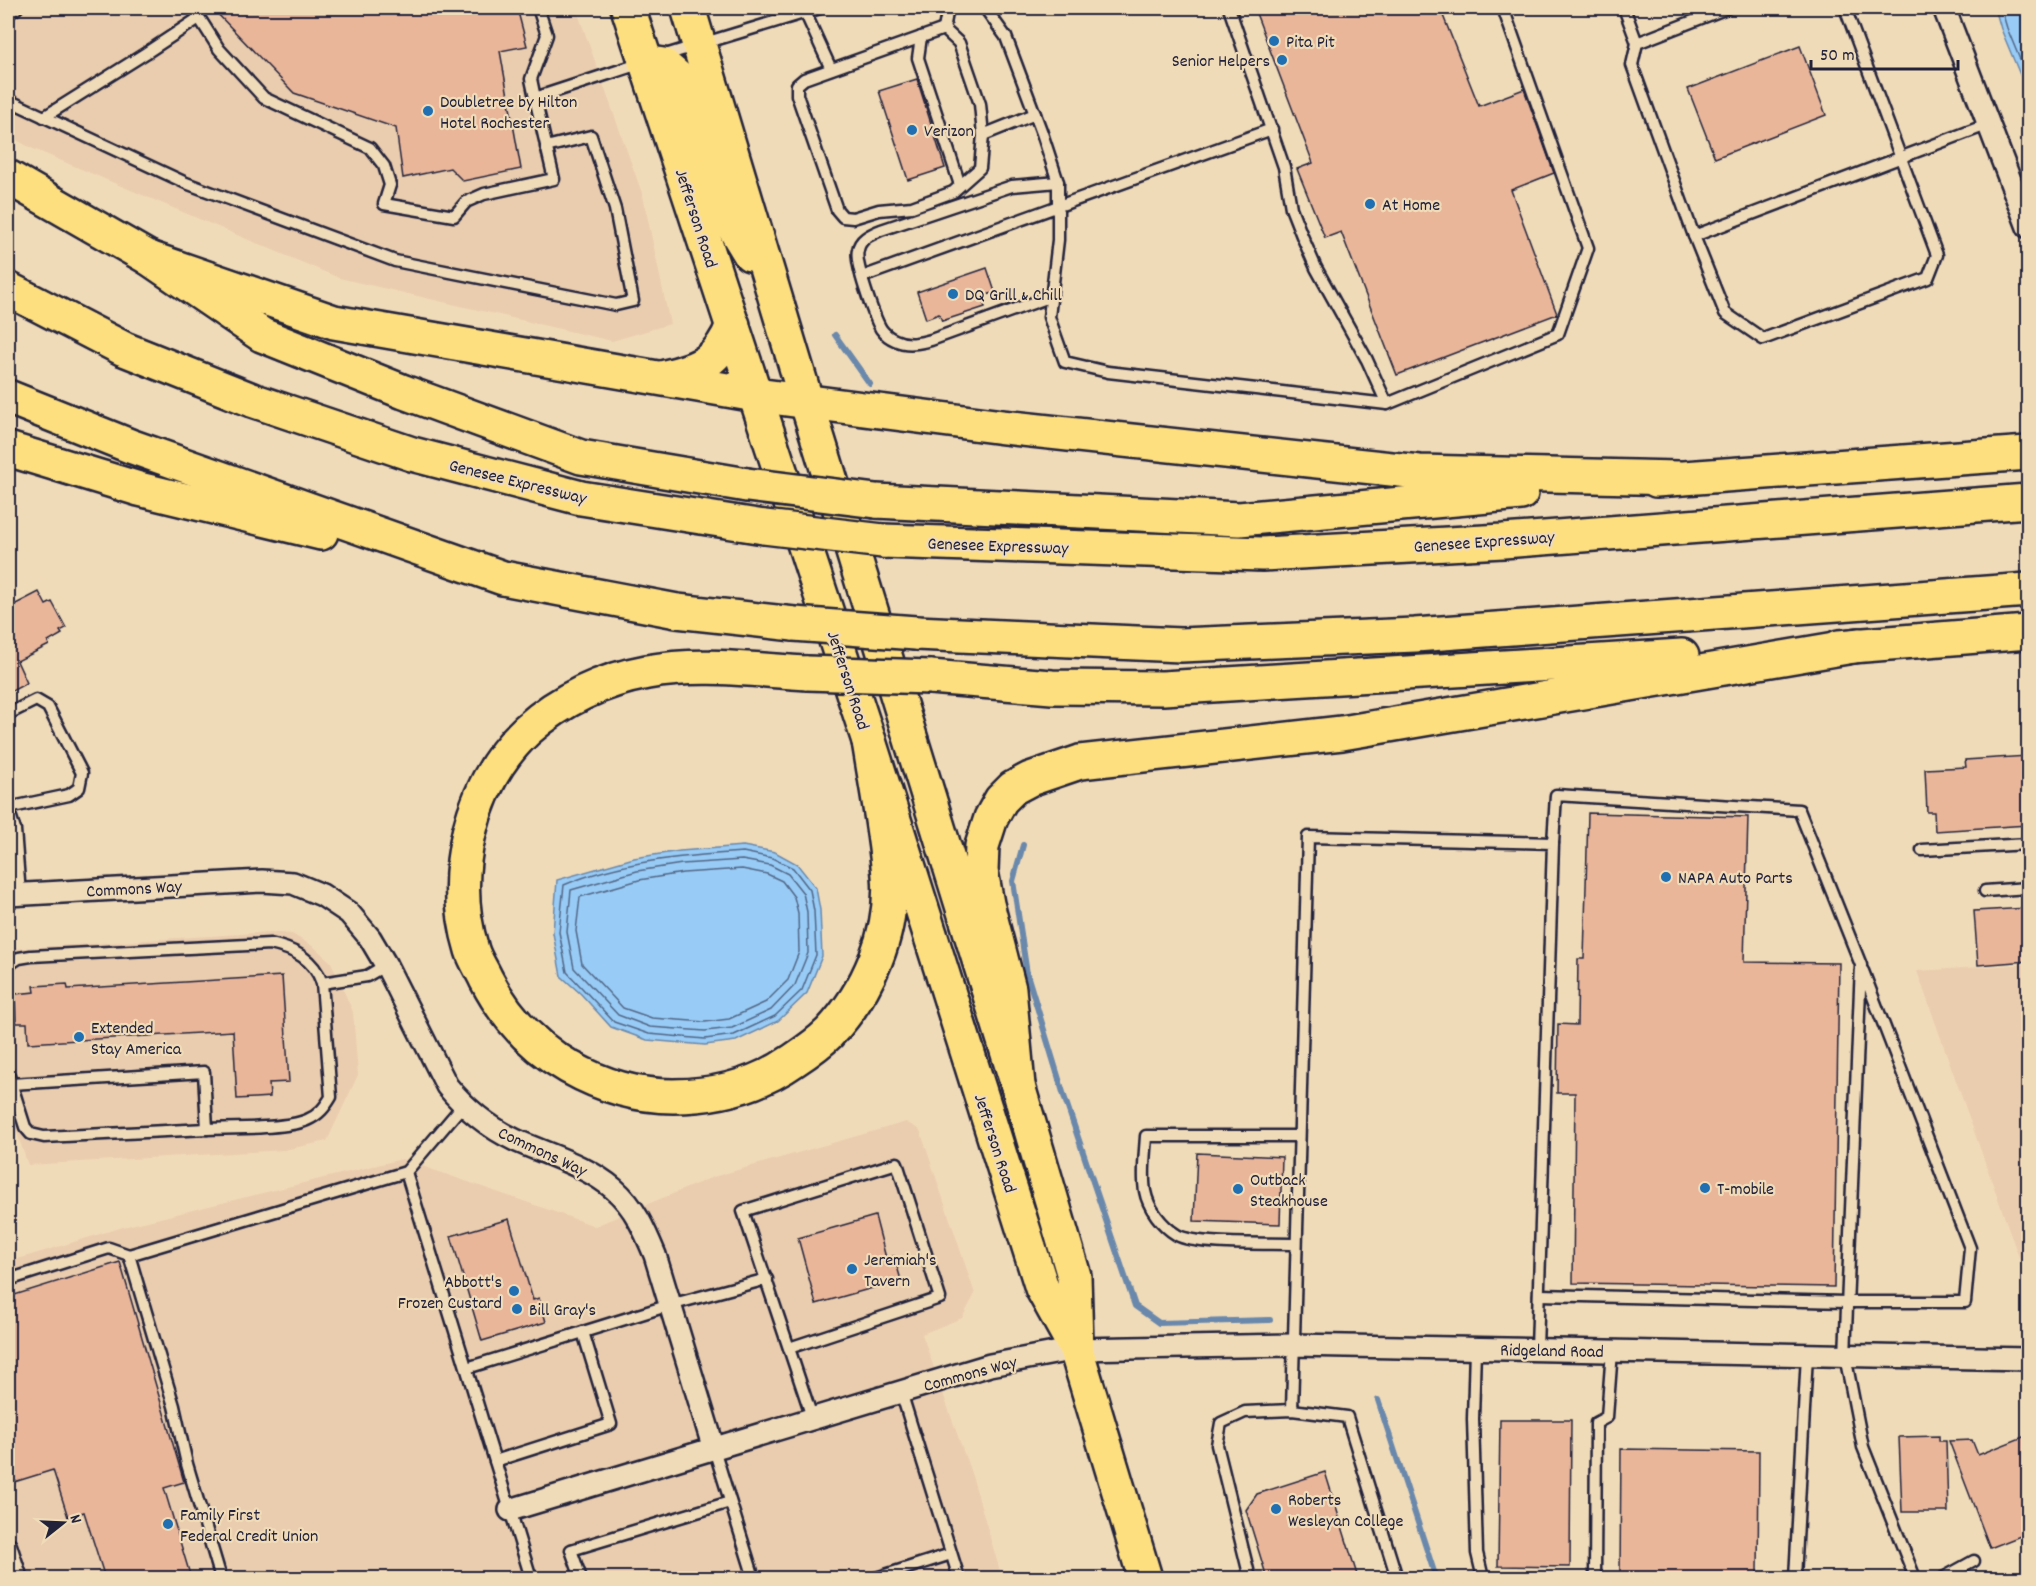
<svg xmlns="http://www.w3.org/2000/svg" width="2036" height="1586" viewBox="0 0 2036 1586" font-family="Dekko,sans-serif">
  <rect width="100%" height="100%" fill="#f0dbb9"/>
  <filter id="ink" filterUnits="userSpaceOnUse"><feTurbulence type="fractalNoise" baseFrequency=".0167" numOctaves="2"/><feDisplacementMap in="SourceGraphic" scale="12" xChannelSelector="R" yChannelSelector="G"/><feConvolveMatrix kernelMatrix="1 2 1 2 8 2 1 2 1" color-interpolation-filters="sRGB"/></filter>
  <g filter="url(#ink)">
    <!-- built -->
    <g fill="#eacdae">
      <path d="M8 8H576L643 196 670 324 612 341 339 278 29 147 8 135Z"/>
      <path d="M271 932 292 934 314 947 331 962 353 1012 358 1075 327 1141 284 1150 28 1165 8 1107V949Z"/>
      <path d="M2028 964V1283L1917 971Z"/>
      <path d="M906 1122 920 1130 975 1294 962 1318 922 1334 973 1479 1002 1578H8V1262L123 1227 402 1159 595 1226 713 1177Z"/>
    </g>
    <!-- water -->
    <g fill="#98ccf6" stroke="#6988ab" stroke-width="1.5">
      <path d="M1995 8H2028V94L2001 29Z"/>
      <path d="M743 846 775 852 797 864 816 888 820 910 822 956 807 993 778 1021 736 1041 705 1045 647 1040 611 1027 581 994 561 976 553 933 557 880 634 858 680 851Z"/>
    </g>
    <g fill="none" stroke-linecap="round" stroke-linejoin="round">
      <!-- shore -->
      <g stroke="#516686" stroke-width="1.5">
        <path d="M2001 8 2007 28 2028 79"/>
        <path d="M743 852 772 858 793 868 810 890 814 911 816 955 802 990 775 1016 734 1035 705 1039 649 1034 614 1022 567 972 559 932 564 885C620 861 683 856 743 852Z"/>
        <path d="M742 860 770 865 788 874 803 893 807 912 808 953 795 985 771 1010 732 1028 705 1031 650 1027 618 1015 574 968 567 932 571 890 637 871 682 864Z"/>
        <path d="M742 869 767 874 782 881 794 897 798 913 799 952 788 980 766 1002 729 1019 705 1022 652 1018 623 1008 582 964 576 931 580 897 639 880 683 873Z"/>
      </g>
      <!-- stream -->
      <g stroke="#6988ab" stroke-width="6">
        <path d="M835 335 870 384"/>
        <path d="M1023 845 1013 881 1027 974 1065 1099 1135 1306 1159 1323 1270 1320"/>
        <path d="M1378 1400 1436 1578"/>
      </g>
    </g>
    <!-- building -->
    <g fill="#e9b69a" stroke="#22223b" stroke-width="1.5">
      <path d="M212 8H517L527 46 500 51 521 169 463 181 450 168 403 178 396 128 294 93Z"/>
      <path d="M1254 8H1440L1479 106 1524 89 1554 173 1511 190 1557 314 1397 375 1341 232 1325 238 1297 169 1313 163Z"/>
      <path d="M1800 46 1826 115 1715 158 1688 89Z"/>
      <path d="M917 79 945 168 908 180 879 91Z"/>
      <path d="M987 268 995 292 982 297 985 307 942 321 939 314 926 319 917 292Z"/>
      <path d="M39 592 46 605 52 602 66 628 60 631 62 634 48 642 49 645 17 661 27 683 8 693V608Z"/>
      <path d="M2028 756V825L1935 831 1934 812H1927L1925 769 1966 767 1965 760Z"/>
      <path d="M1588 813 1748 817 1744 962 1839 963 1834 1287 1573 1283 1575 1093H1557L1558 1024 1577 1025 1578 959H1584Z"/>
      <path d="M2028 908V961L1978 965 1974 911Z"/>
      <path d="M282 976 289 1082 269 1083 270 1097 237 1099 233 1031 28 1043 27 1023H16L15 994 35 992 34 986 67 984 68 989Z"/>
      <path d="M1197 1153 1282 1157 1280 1224 1194 1221Z"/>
      <path d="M875 1216 886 1258 894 1256 901 1280 816 1304 798 1238Z"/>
      <path d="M509 1219 533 1300 539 1298 546 1322 482 1341 451 1236Z"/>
      <path d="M120 1262 184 1482 164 1488 191 1578H105L84 1512 68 1517 53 1470 8 1484V1297Z"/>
      <path d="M1500 1420H1571L1570 1567 1498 1566Z"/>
      <path d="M2028 1435V1533L1990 1548 1949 1441 1972 1440 1978 1455Z"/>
      <path d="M1939 1436V1441H1946L1948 1512H1902L1899 1437Z"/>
      <path d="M1621 1449 1759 1451 1758 1576 1620 1575Z"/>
      <path d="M1325 1472 1358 1578H1267L1246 1510 1257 1494Z"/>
    </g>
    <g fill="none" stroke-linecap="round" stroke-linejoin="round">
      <defs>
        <g id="service">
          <path d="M193 8 219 49 264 98 370 148 384 166 390 185 384 204 454 216 466 202 484 194 554 179 535 98"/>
          <path d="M538 8 547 35 531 79 535 98 642 63"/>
          <path d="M985 8 1006 37 1042 133 1058 182V240L1049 317 1065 362 1108 372 1387 404 1558 334 1588 248 1503 8"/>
          <path d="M1229 8 1284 167 1291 208 1302 236 1316 268 1367 360 1387 404"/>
          <path d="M1624 8 1637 43"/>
          <path d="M1727 8 1637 43 1632 65 1694 236 1989 124"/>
          <path d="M805 12 831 69"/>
          <path d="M8 14 17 8"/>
          <path d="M944 29 959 43 980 104 983 135 980 168 953 192 912 207 879 210 853 218 843 217 837 210 797 95V85L804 79Z"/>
          <path d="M944 29 948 8"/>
          <path d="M921 37 918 58 960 185"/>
          <path d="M662 56 820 8"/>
          <path d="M8 100 186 183 395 261 616 305 633 301 615 209 591 136 546 147"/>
          <path d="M44 117 146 53 199 18"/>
          <path d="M983 135 1035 114"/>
          <path d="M1694 236 1725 313 1763 339 1928 278 1937 255 1845 8"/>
          <path d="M862 277 1272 129"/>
          <path d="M1052 296 931 340C920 343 907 346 895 340 890 338 884 333 881 329 874 317 854 262 858 250 860 238 872 234 881 230L1012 186 1058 182"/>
          <path d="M8 714 36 700 48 707 82 773 79 788 69 795 8 808"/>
          <path d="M8 808 15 830 20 894"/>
          <path d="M1553 843 1556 795 1799 810 1861 965 1845 1356 1863 1447 1915 1578"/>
          <path d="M1922 850 2028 844"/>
          <path d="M1985 891 2028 888"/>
          <path d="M8 965 19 958 31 956 270 944C294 949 314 959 322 983L331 1097C325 1107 319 1115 307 1120 286 1129 232 1128 207 1129L204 1072 11 1084"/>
          <path d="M322 983 367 976 386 965"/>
          <path d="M8 1073 25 1127 31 1134 44 1137 207 1129"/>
          <path d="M406 1172 531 1578"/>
          <path d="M1295 1244C1270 1243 1196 1246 1177 1235 1162 1226 1148 1208 1145 1191 1142 1174 1145 1153 1146 1136H1299"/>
          <path d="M129 1255 174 1406 187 1464 221 1578"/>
          <path d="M8 1280 109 1248 129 1255 406 1172 463 1105"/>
          <path d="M1539 1295 1847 1302H1965L1970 1248 1863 971"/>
          <path d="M789 1348 940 1298 897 1163 743 1211 813 1420"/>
          <path d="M1475 1349 1473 1419 1477 1553 1483 1578"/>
          <path d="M467 1368 670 1305 767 1279"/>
          <path d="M901 1392 959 1578"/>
          <path d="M1292 1410 1308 837 1553 843 1537 1349"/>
          <path d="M714 1449 754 1578"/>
          <path d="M495 1461 611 1424 583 1332"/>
          <path d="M8 1545H11L22 1578"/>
          <path d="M581 1578 571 1550 730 1502"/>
          <path d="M876 1578 951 1554"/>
          <path d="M1250 1578 1217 1445 1221 1423 1245 1412 1292 1410 1347 1417 1397 1578"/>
          <path d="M1595 1578 1596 1423 1607 1417 1612 1351"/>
          <path d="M1795 1578 1807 1355"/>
          <path d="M1943 1578 1974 1561"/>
        </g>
        <g id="minor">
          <path d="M1944 8 2028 227"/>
          <path d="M8 895 262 881 293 883 322 895 349 913 370 938 386 965 447 1086C466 1109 488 1127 515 1140 548 1155 586 1165 614 1189 635 1207 645 1231 655 1255L714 1449"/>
          <path d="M510 1510 990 1365 1076 1349 1293 1345 2028 1359"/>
        </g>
        <g id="primary">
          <path d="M628 8 869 741 1042 1288 1076 1349 1145 1578"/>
          <path d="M688 8 806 400 1018 1086 1074 1276 1076 1344"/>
          <path d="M645 62 663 65 678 78 722 208 750 254"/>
        </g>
        <g id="motorway">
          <path d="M8 177 149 258 262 335 404 392 581 457 747 485"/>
          <path d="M149 258 334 322 756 395 1003 427 1419 472 1678 478"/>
          <path d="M8 289 124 349 252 400 412 454 581 498 764 527"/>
          <path d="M665 377C700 369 719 361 733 325"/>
          <path d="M8 397 130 446 503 578 677 611 794 624"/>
          <path d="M8 449 139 489 321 533"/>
          <path d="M1656 480 2028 453"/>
          <path d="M876 501 1239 519 1521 493"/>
          <path d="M883 541 1262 554 1503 541 2028 501"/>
          <path d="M916 633 1181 645 1415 635 2028 590"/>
          <path d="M1839 647 2028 632"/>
          <path d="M807 673C754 670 699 662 647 672 603 680 560 700 527 730 469 785 449 875 472 950 475 960 482 970 486 979 505 1016 532 1046 569 1067 601 1085 635 1096 673 1096 717 1096 757 1086 794 1060 806 1052 819 1043 829 1033 868 992 894 932 889 875 885 830 876 785 869 741"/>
          <path d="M930 677 1052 687 1163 688 1682 656"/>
          <path d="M1018 1086 1009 989 987 904 981 871 982 846 991 818 1001 800 1013 788 1030 779 1080 762 1342 733 1859 645"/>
        </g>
      </defs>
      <!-- service casing -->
      <use href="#service" stroke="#22223b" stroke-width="15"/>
      <!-- minor casing -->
      <use href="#minor" stroke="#22223b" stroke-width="26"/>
      <!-- primary casing -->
      <use href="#primary" stroke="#22223b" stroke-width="38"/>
      <!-- motorway casing -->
      <use href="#motorway" stroke="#22223b" stroke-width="38"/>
      <!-- service -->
      <use href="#service" stroke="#f0dbb9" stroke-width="10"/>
      <!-- minor -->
      <use href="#minor" stroke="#f0dbb9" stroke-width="21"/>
      <!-- primary -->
      <use href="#primary" stroke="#fedf80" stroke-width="33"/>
      <!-- motorway -->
      <use href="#motorway" stroke="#fedf80" stroke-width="33"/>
      <defs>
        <g id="motorway-bridge">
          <path d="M747 485 876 501"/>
          <path d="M764 527 883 541"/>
          <path d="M794 624 916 633"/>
          <path d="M807 673 930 677"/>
        </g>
      </defs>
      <!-- motorway-bridge casing -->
      <use href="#motorway-bridge" stroke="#22223b" stroke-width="38" stroke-linecap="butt"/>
      <!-- motorway-bridge -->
      <use href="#motorway-bridge" stroke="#fedf80" stroke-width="33"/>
    </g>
  </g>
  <!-- markers -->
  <g fill="#1f6fb2" stroke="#f0dbb9" stroke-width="2">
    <circle cx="1274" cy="41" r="6"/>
    <circle cx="1282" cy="60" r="6"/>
    <circle cx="428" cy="111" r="6"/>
    <circle cx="912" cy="130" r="6"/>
    <circle cx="1370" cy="204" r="6"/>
    <circle cx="953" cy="294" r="6"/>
    <circle cx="1666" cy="877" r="6"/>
    <circle cx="79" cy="1037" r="6"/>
    <circle cx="1705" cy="1188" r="6"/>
    <circle cx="1238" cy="1189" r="6"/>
    <circle cx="852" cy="1269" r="6"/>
    <circle cx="514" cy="1291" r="6"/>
    <circle cx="517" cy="1309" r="6"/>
    <circle cx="1276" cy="1509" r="6"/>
    <circle cx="168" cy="1524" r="6"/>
  </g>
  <g text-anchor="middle" stroke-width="4.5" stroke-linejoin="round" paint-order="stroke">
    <!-- poi labels -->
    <g font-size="18" fill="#22223b" stroke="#f0dbb9" text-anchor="start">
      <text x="1286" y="47">Pita Pit</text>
      <text x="1270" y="66" text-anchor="end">Senior Helpers</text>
      <text x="440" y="107">Doubletree by Hilton<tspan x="440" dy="21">Hotel Rochester</tspan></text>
      <text x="924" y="136">Verizon</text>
      <text x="1382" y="210">At Home</text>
      <text x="965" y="300">DQ Grill &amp; Chill</text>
      <text x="1678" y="883">NAPA Auto Parts</text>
      <text x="91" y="1033">Extended<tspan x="91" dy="21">Stay America</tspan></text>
      <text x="1250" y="1185">Outback<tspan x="1250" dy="21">Steakhouse</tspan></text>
      <text x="1717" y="1194">T-mobile</text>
      <text x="864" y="1265">Jeremiah's<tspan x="864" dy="21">Tavern</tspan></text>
      <text x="502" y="1287" text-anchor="end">Abbott's<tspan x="502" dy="21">Frozen Custard</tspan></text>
      <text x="529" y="1315">Bill Gray's</text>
      <text x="1288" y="1505">Roberts<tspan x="1288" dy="21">Wesleyan College</tspan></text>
      <text x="180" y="1520">Family First<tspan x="180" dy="21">Federal Credit Union</tspan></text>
    </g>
    <!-- street labels -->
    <g font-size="18" fill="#22223b" stroke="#f0dbb9">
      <text transform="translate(697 218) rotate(72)" y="6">Jefferson Road</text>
      <text transform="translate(518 481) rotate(14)" y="6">Genesee Expressway</text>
      <text transform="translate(1484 541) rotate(-4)" y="6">Genesee Expressway</text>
      <text transform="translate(998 545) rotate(2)" y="6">Genesee Expressway</text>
      <text transform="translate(849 680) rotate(72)" y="6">Jefferson Road</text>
      <text transform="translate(134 888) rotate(-3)" y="6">Commons Way</text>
      <text transform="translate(996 1143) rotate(72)" y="6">Jefferson Road</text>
      <text transform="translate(543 1151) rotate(25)" y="6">Commons Way</text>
      <text transform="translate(1552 1350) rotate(1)" y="6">Ridgeland Road</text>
      <text transform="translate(970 1373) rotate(-15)" y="6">Commons Way</text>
    </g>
  </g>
  <!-- margin -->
  <rect width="2036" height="1586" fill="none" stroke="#f0dbb9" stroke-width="30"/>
  <rect x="15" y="15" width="2006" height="1556" fill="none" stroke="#22223b" stroke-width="2" filter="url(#ink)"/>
  <!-- north arrow -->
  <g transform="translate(63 1523) rotate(72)" stroke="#f0dbb9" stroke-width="4.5" paint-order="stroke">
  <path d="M0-4.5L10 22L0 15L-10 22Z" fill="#22223b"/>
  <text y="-9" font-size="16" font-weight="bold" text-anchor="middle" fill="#22223b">N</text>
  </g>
  <!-- scale -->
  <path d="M1811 60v9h147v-9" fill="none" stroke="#22223b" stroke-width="3"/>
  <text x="1820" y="60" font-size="18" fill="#22223b" stroke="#f0dbb9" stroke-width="4.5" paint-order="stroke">50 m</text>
</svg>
